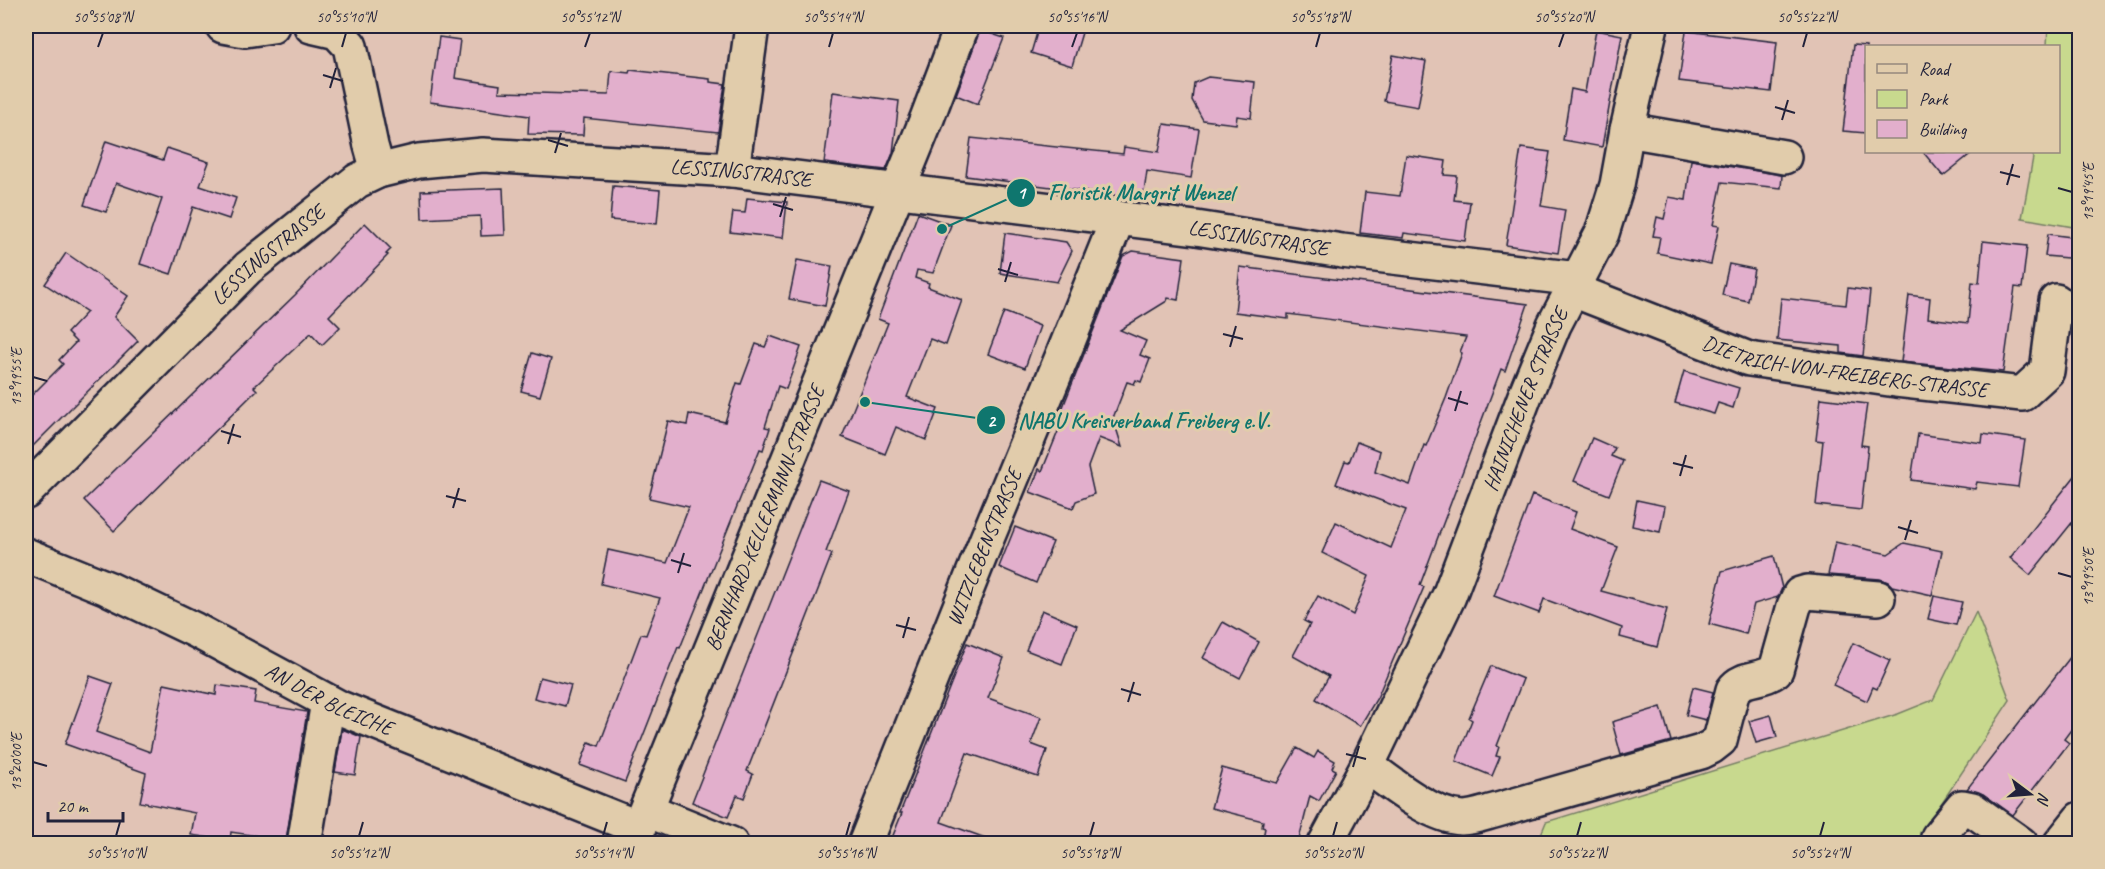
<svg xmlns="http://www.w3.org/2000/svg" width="2105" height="869" font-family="Caveat,sans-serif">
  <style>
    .green { fill: #c8d98e; stroke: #757e64; stroke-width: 1.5 }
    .building { fill: #e2afcc; stroke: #22223b; stroke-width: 1.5 }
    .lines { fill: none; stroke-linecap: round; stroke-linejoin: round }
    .minor-casing { stroke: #22223b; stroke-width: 38 }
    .major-casing { stroke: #22223b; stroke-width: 38 }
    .minor { stroke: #e1ccab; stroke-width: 33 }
    .major { stroke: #e1ccab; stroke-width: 33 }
    .ticks { fill: none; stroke: #22223b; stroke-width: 2 }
    .labels { text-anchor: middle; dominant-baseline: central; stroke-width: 6; stroke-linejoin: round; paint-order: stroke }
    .street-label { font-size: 21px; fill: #22223b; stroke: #e1ccab }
    .leader { fill: none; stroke: #0f766e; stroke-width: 2 }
    .callout-dot { fill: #0f766e; stroke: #e1ccab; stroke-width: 2 }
    .mark-label { font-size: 18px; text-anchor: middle; font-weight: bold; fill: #fff }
    .callout-label { font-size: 22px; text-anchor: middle; font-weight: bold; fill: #0f766e; stroke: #e1ccab; stroke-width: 6; stroke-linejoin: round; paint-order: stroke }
    .neatline { fill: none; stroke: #22223b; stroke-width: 2 }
    .ticks-label { font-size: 15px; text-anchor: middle; fill: #22223b }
  </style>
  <rect width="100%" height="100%" fill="#e1c3b5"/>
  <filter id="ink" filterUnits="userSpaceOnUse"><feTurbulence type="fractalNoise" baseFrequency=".0167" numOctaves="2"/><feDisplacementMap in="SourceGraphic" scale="12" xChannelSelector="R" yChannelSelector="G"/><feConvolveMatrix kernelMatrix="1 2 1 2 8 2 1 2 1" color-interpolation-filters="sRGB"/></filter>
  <g filter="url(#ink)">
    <g class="green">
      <path d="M2048 26H2079V228L2022 218 2034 152H2058V46H2047Z"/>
      <path d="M1976 612 2010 700 1915 843 1537 844 1546 822 1898 714 1933 700Z"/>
    </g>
    <g class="building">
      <path d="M1039 26H1084L1072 66 1031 53Z"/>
      <path d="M980 30 1004 38 978 104 956 95Z"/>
      <path d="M1596 30 1622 35 1602 147 1563 140 1571 89 1585 92Z"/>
      <path d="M1686 31 1777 42 1771 92 1679 81Z"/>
      <path d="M439 37 460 40 455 78 500 85 499 92 609 95 611 71 629 73 630 70 710 79V82L725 84 718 132 584 118 583 135 528 134 529 116 430 102Z"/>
      <path d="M1853 45 1866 46V133L1843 131Z"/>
      <path d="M1393 55 1426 61 1418 107 1384 101Z"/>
      <path d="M1208 77 1255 82 1251 118 1237 116 1236 124 1203 120 1192 100 1194 83Z"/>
      <path d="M833 92 899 101 893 153 886 170 824 163Z"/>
      <path d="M1164 124 1199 129 1191 178 1147 171 1143 199 966 176 971 138 1123 154 1124 147 1159 152Z"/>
      <path d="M106 141 163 160 167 148 209 162 200 186 236 198 229 219 193 207 171 274 140 264 162 199 116 183 106 212 84 205Z"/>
      <path d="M1521 148 1550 152 1541 206 1565 210 1558 253 1506 245Z"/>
      <path d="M1923 152H1973L1943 176Z"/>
      <path d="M1406 155 1446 161 1444 175 1457 176 1454 200 1470 202 1465 241 1404 233 1403 238 1360 233 1365 192 1400 196Z"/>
      <path d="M1691 160 1782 175 1781 188 1722 182 1713 225 1719 226 1711 264 1657 253 1660 237 1653 236 1657 217 1664 219 1669 197 1686 200Z"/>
      <path d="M613 186 660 190 657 224 610 220Z"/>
      <path d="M503 188 505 235 481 236 480 216 422 219 421 191Z"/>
      <path d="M747 198 787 202 783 238 730 232 733 212 745 213Z"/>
      <path d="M918 213 951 225 933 273 917 270 915 278 929 283 928 287 962 300 946 345 930 339 907 397 938 409 926 440 896 427 885 454 842 437 888 323 878 319Z"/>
      <path d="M365 223 391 249 386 254 388 255 329 316 340 327 322 345 311 333 254 387 257 390 114 531 84 500 295 295Z"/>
      <path d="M1005 233 1066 242 1072 251 1057 282 1000 273Z"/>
      <path d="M2048 234 2079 238V259L2045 256Z"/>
      <path d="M1983 241 2027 246 2022 288 2015 287 2003 372 1901 362 1909 295 1930 298 1928 318 1968 323 1972 282 1979 283Z"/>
      <path d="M1133 251 1184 258 1178 300 1168 298 1167 301 1120 330 1146 341 1140 355 1150 359 1141 382 1136 380 1134 384 1127 382 1113 418 1122 447 1099 438 1088 467 1094 494 1076 501 1073 508 1030 492 1039 469 1042 471 1059 429 1055 427 1123 256Z"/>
      <path d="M66 253 128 296 114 317 138 341 26 453V401L63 364 59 360 76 342 67 333 87 312 45 284Z"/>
      <path d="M797 260 832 266 825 306 789 299Z"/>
      <path d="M1729 264 1754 269 1748 301 1722 295Z"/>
      <path d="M1240 267 1528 304 1505 371 1501 369 1420 585 1424 587 1377 698 1360 726 1316 699 1329 676 1293 656 1310 624 1304 621 1318 596 1353 615 1369 576 1322 553 1336 522 1391 548 1406 510 1336 484 1345 461 1349 462 1357 442 1380 451 1375 472 1410 485 1424 445 1426 446 1446 398 1462 353 1460 352 1466 337 1288 314V319L1235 312Z"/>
      <path d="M1848 288 1870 291 1863 356 1841 353V346L1777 340 1781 298 1846 305Z"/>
      <path d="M1004 312 1040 326 1025 368 988 354Z"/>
      <path d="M770 336 801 347 786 389 778 386 765 427 770 428 763 450 760 449 680 648 678 647 625 782 580 765 589 742 599 746 641 634 646 635 660 598 601 584 608 550 667 563 689 507 649 498 668 421 687 425 689 414 725 422 737 383 741 384 756 344 765 347Z"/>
      <path d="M532 353 551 359 540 396 521 391Z"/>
      <path d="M1684 371 1739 388 1733 408 1718 403 1714 414 1675 403Z"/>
      <path d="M1821 398 1867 404 1861 445 1868 446 1861 510 1816 505 1823 441 1816 440Z"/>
      <path d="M1918 434 1982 443 1983 434 2025 440 2018 487 1977 482 1975 489 1911 480Z"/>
      <path d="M1592 438 1615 448 1611 456 1623 461 1609 495 1574 481Z"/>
      <path d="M2079 471V514L2030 575 2010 558Z"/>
      <path d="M819 480 849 491 826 552 832 554 747 771 753 774 744 798 737 795 728 817 692 802Z"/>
      <path d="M1532 495 1576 512 1570 529 1618 547 1601 591 1667 609 1657 647 1620 637 1622 628 1544 599 1539 613 1494 596Z"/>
      <path d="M1637 500 1665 506 1660 532 1632 526Z"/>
      <path d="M1015 527 1053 542 1036 583 999 567Z"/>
      <path d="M1835 542 1888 554 1904 543 1942 551 1932 595 1892 586 1888 582 1880 579 1828 575Z"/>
      <path d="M1774 556 1782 588 1778 597 1754 604 1746 634 1709 624 1722 571Z"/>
      <path d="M1934 596 1962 602 1956 625 1928 619Z"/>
      <path d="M1042 610 1077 625 1062 664 1026 650Z"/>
      <path d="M1223 622 1259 642 1240 678 1203 658Z"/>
      <path d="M967 643 1004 658 988 698 1041 717 1031 744 1047 750 1038 777 967 753 941 822 994 841 993 843H890L902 813H900Z"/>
      <path d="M1853 643 1890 660 1877 689 1873 687 1867 701 1833 685Z"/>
      <path d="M2079 646V719L2064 739 2069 743 2013 815 1983 794 1967 789Z"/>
      <path d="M1491 666 1523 679 1497 746 1499 747 1496 756 1500 757 1492 776 1456 761 1472 720 1469 718Z"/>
      <path d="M90 676 113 684 96 732 150 752 164 684 216 695 217 685 256 691 254 703 307 712 286 840 231 832 230 841 191 835 195 813 140 802 146 773 65 744Z"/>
      <path d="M540 677 571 685 565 706 534 698Z"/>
      <path d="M1693 687 1713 692 1706 720 1686 715Z"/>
      <path d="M1661 707 1671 741 1621 755 1612 722Z"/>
      <path d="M1771 715 1777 737 1756 743 1749 721Z"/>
      <path d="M342 729 361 737 355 775 335 772Z"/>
      <path d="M1297 748 1314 758 1318 751 1335 761 1332 768 1336 770 1319 801 1310 796 1298 843H1262L1265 828 1262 827 1263 821 1211 808 1222 768 1277 783Z"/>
    </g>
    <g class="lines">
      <g class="minor-casing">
        <g id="minor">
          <path d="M223 26 245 30 272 26"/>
          <path d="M311 26 337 32 350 46 371 146 378 171"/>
          <path d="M1627 130 1784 157"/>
          <path d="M732 170 752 26"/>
          <path id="s1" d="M1573 290 1749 359 1896 380 2022 394 2047 371 2056 301"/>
          <path id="s2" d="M26 492 248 268 357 181 378 171 419 161 483 155 732 170 1196 228 1342 251 1578 279"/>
          <path id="s3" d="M26 555 107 588 195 630 340 708 639 828"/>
          <path d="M1367 766C1392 784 1430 816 1462 818 1472 818 1483 814 1494 811L1701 752 1711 747 1720 740 1733 690C1742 676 1764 681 1776 670L1794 606 1800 594 1807 592 1878 598"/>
          <path d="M647 810 731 844"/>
          <path d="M1938 837 1962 807 1972 809 2021 844"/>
          <path d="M304 844 328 702"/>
          <path id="s4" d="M632 844 926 121 962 26"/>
          <path id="s5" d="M865 844 986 541 1062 357 1118 218"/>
          <path d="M2060 844 2080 819"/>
        </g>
      </g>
      <g class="major-casing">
        <g id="major">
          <path id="s6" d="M1325 844 1367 766 1449 596 1526 393 1554 325 1602 233 1617 185 1627 130 1651 26"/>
        </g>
      </g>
      <use href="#minor" class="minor"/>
      <use href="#major" class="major"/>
    </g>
  </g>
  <path class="ticks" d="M98 47 103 33M342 47 346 33M585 47 590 33M829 47 833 33M1072 47 1077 33M1316 47 1320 33M1559 47 1564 33M1803 47 1807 33M323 75 343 81M330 88 336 68M1775 107 1795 113M1782 120 1788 100M548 140 568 146M555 153 561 133M2000 172 2020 177M2007 185 2013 164M2058 188 2072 192M773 204 793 210M780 217 786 197M998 269 1018 275M1005 282 1011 262M1223 334 1243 339M1230 347 1236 326M33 377 47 381M1448 398 1468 404M1455 411 1461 391M221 431 241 437M228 444 234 424M1673 463 1693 468M1680 476 1686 455M446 496 466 501M453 508 459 488M1898 527 1918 533M1905 540 1911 520M671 560 691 566M678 573 684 553M2058 573 2072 577M896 625 916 630M903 638 909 617M1121 689 1141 695M1128 702 1134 682M1346 754 1366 759M33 762 47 766M1353 767 1359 746M116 836 120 822M359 836 363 822M603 836 607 822M846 836 850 822M1090 836 1094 822M1333 836 1337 822M1577 836 1581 822M1820 836 1824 822"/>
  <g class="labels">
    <g class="street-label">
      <text stroke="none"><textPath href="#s2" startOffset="843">LESSINGSTRASSE</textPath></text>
      <text stroke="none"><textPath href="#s2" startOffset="1365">LESSINGSTRASSE</textPath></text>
      <text stroke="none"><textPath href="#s2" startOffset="339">LESSINGSTRASSE</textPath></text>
      <text stroke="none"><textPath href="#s1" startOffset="285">DIETRICH-VON-FREIBERG-STRASSE</textPath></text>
      <text stroke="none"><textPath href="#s6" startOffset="488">HAINICHENER STRASSE</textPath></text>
      <text stroke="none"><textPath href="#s4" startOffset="352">BERNHARD-KELLERMANN-STRASSE</textPath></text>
      <text stroke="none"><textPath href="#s5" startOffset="320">WITZLEBENSTRASSE</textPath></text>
      <text stroke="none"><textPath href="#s3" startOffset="336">AN DER BLEICHE</textPath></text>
    </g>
  </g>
  <path class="leader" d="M942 229L1021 193M865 402L991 420"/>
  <g class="callout-dot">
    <circle cx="942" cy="229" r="6"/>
    <circle cx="865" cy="402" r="6"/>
    <circle cx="1021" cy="193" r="15"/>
    <circle cx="991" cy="420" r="15"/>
  </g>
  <g class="mark-label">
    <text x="1021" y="199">1</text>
    <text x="991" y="427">2</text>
  </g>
  <g class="callout-label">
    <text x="1141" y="200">Floristik Margrit Wenzel</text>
    <text x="1144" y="428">NABU Kreisverband Freiberg e.V.</text>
  </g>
  <rect width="2105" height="869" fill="none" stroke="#e1ccab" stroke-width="66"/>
  <rect x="1865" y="45" width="195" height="108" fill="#e1ccab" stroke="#95887e" stroke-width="1.5"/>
  <rect x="1877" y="64" width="30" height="9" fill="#e1ccab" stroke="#95887e" stroke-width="1.5"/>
  <text x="1919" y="75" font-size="18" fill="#22223b">Road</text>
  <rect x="1877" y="90" width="30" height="18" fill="#c8d98e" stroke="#95887e" stroke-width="1.5"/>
  <text x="1919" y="105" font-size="18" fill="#22223b">Park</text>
  <rect x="1877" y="120" width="30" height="18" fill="#e2afcc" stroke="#95887e" stroke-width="1.5"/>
  <text x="1919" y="135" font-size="18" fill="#22223b">Building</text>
  <g transform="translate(2030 794) rotate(106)" stroke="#e1ccab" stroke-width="4.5" paint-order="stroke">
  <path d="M0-4.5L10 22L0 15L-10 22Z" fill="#22223b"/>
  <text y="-9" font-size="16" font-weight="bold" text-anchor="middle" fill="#22223b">N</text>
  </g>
  <path d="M48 812v9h75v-9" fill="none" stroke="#22223b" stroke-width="3"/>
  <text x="57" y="812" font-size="18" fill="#22223b" stroke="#e1ccab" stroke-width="4.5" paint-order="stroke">20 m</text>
  <rect x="33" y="33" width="2039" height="803" class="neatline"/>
  <g class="ticks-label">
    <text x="103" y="22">50°55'08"N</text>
    <text x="346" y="22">50°55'10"N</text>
    <text x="590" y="22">50°55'12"N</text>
    <text x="833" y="22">50°55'14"N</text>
    <text x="1077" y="22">50°55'16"N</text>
    <text x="1320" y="22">50°55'18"N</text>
    <text x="1564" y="22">50°55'20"N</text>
    <text x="1807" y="22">50°55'22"N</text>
    <text transform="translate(2088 192) rotate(-90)" y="5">13°19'45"E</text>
    <text transform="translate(16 377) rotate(-90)" y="5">13°19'55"E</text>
    <text transform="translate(2088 577) rotate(-90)" y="5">13°19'50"E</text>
    <text transform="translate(16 762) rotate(-90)" y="5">13°20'00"E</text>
    <text x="116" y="858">50°55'10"N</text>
    <text x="359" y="858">50°55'12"N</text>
    <text x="603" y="858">50°55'14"N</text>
    <text x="846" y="858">50°55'16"N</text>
    <text x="1090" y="858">50°55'18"N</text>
    <text x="1333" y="858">50°55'20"N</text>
    <text x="1577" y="858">50°55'22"N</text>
    <text x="1820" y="858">50°55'24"N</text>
  </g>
</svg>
